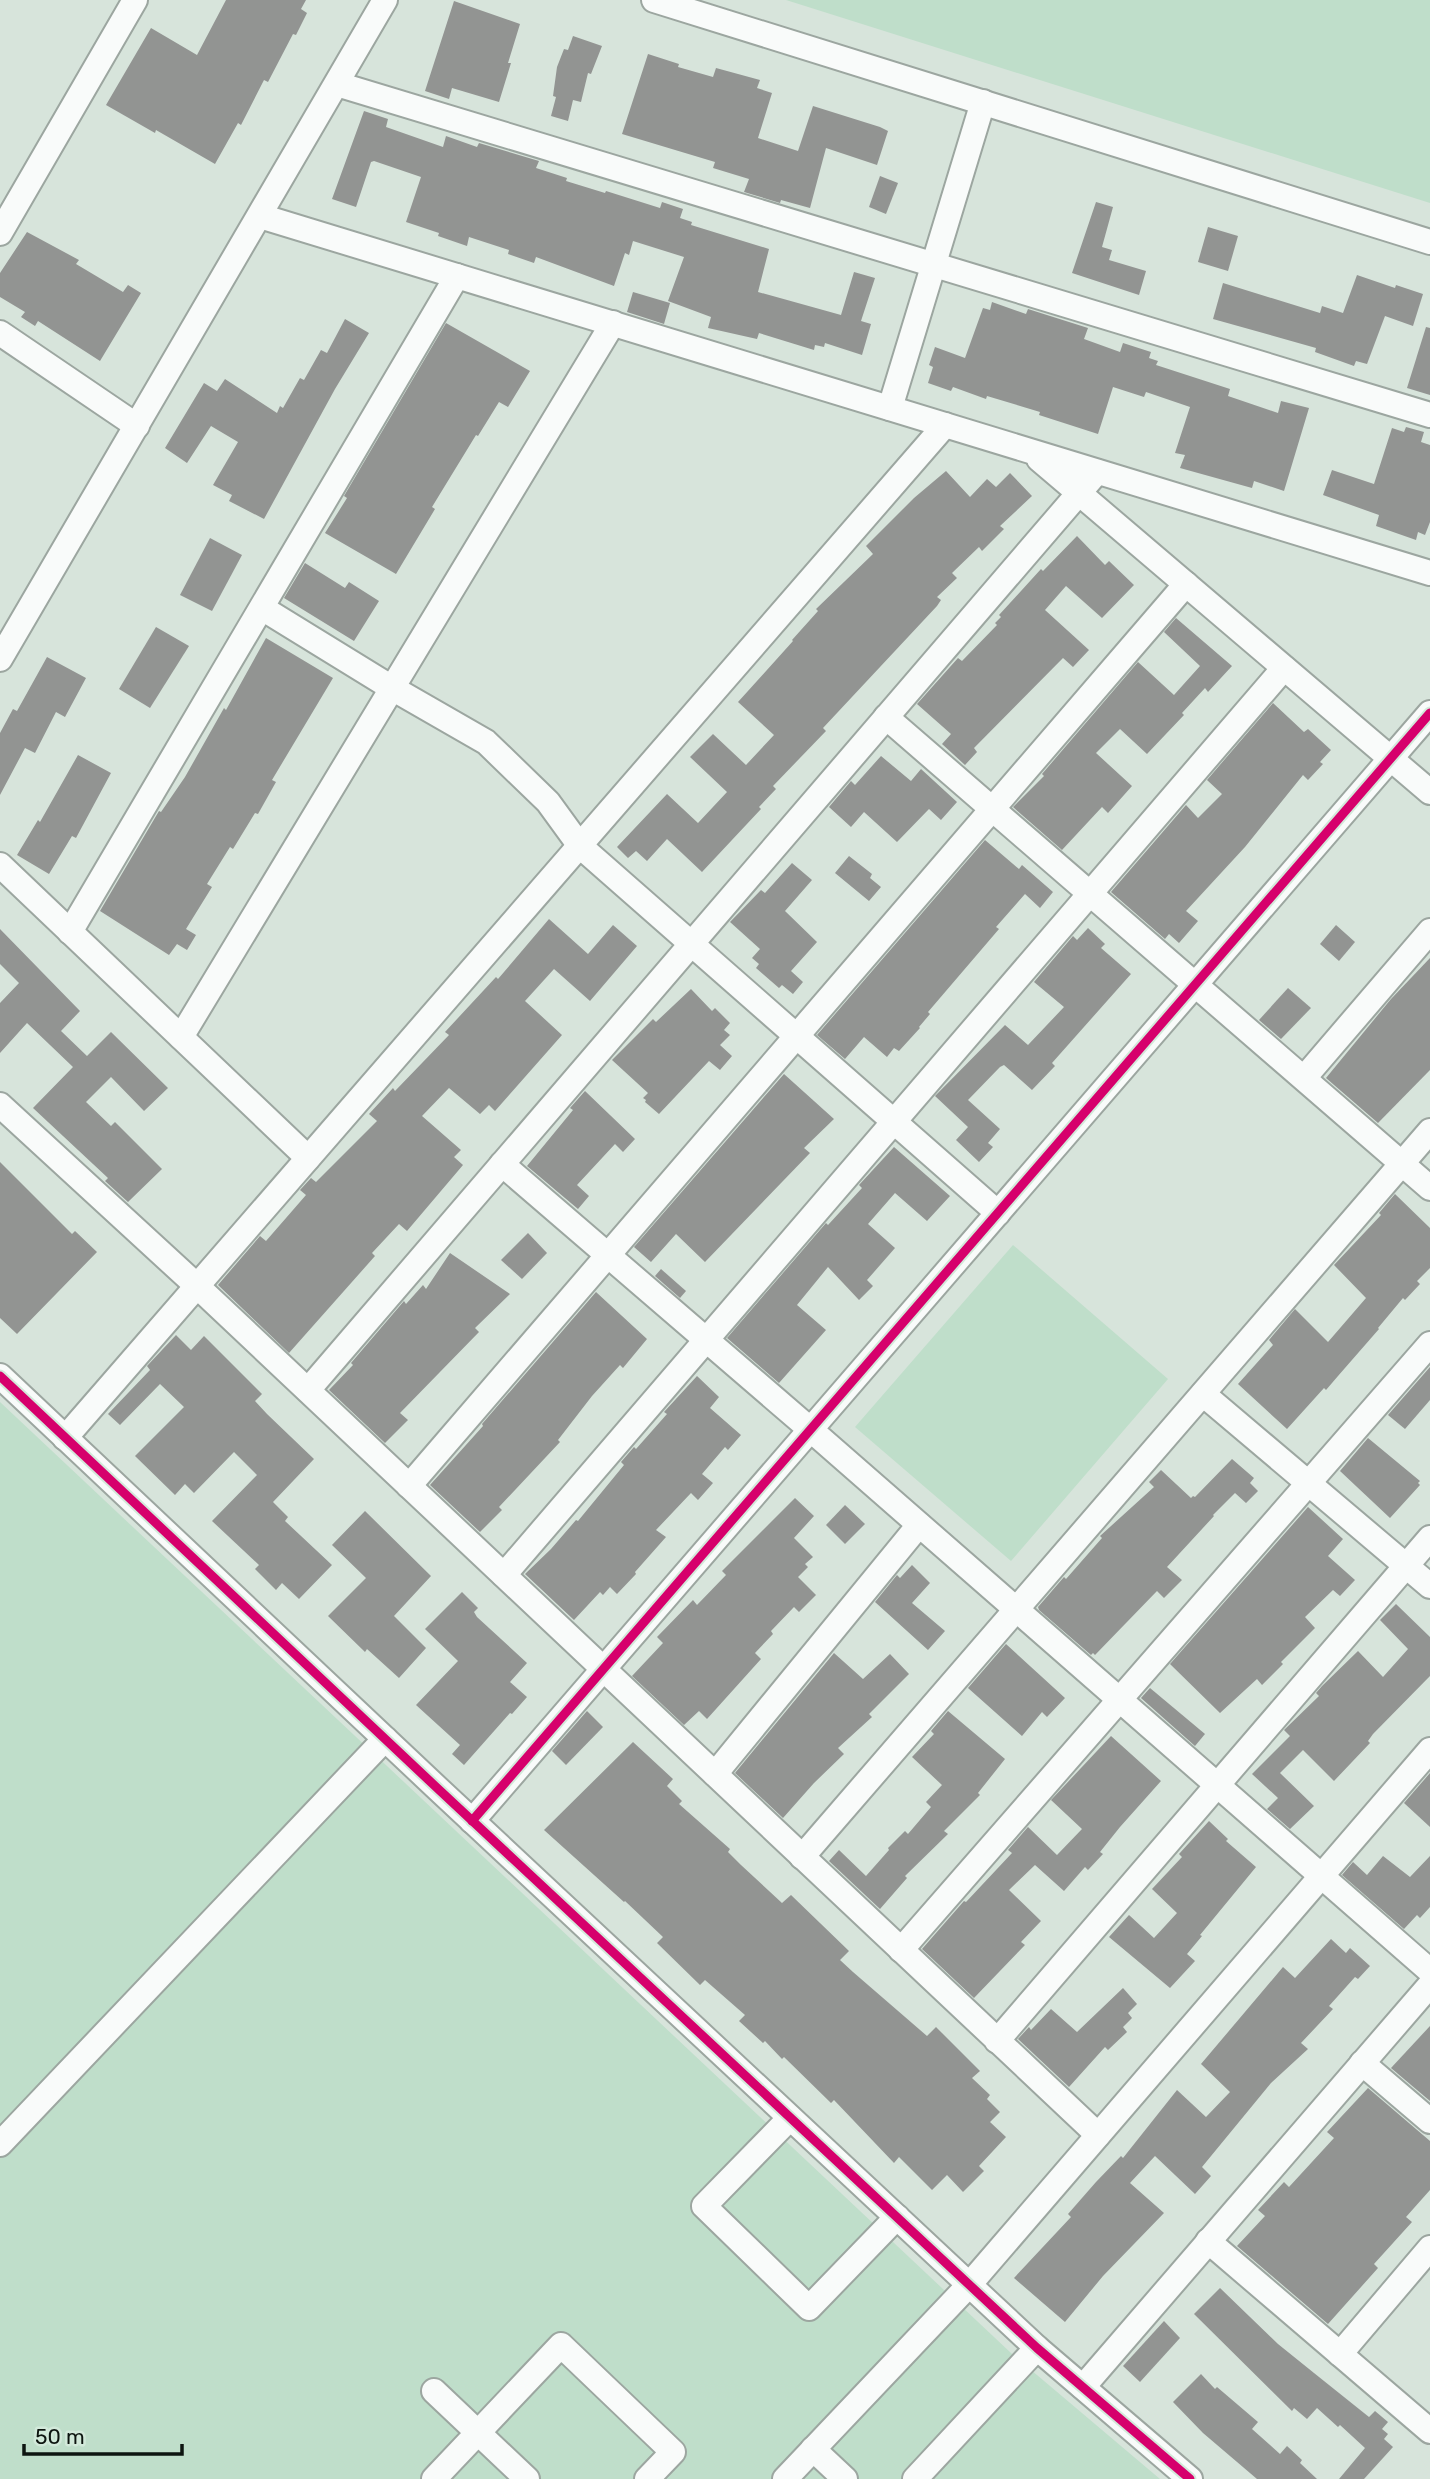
<svg xmlns="http://www.w3.org/2000/svg" width="1430" height="2479" font-family="Rubik,sans-serif">
  <style>
    .green { fill: #bfdeca }
    .building { fill: #929492 }
    .lines { fill: none; stroke-linecap: round; stroke-linejoin: round }
    .minor-casing { stroke: #9ca6a0; stroke-width: 28 }
    .minor { stroke: #f9fbfa; stroke-width: 24 }
    .cycleway-casing { stroke: #d2e9da; stroke-width: 13 }
    .cycleway { stroke: #d6006c; stroke-width: 9 }
  </style>
  <rect width="100%" height="100%" fill="#d7e4db"/>
  <g class="green">
    <path d="M786 0H1430V203Z"/>
    <path d="M1013 1245 1168 1379 1011 1561 855 1427Z"/>
    <path d="M0 1402 1011 2353 1160 2479H0Z"/>
  </g>
  <g class="building">
    <path d="M226 0H306L301 9 307 13 296 35 293 34 268 82 264 80 241 125 238 123 215 164 156 130 155 133 106 105 151 28 197 55Z"/>
    <path d="M454 1 520 24 508 63H511L499 102 452 88 449 99 425 91Z"/>
    <path d="M573 36 602 46 591 74 588 73 581 102 573 100 568 121 551 116 556 97 553 96 557 67 564 49 568 50Z"/>
    <path d="M648 54 679 64 678 67 713 77 716 68 760 80 757 88 772 93 758 138 798 151 813 106 880 127 888 131 877 165 826 148 810 208 781 200 780 203 744 192 749 179 713 168 715 162 622 134Z"/>
    <path d="M364 111 388 119 386 127 443 147 446 136 477 147 479 143 539 161 536 168 567 178 566 181 605 193 606 191 660 208 662 202 683 209 680 218 692 222 691 225 769 249 758 292 841 315 854 272 875 278 861 321 871 324 862 355 825 343 824 347 815 345 814 350 759 333 757 339 708 328 711 317 668 301 684 257 633 241 629 255 625 253 614 286 536 257 534 263 508 254 509 250 469 237 467 246 438 236 439 233 406 222 421 177 374 161 371 162 356 207 332 199Z"/>
    <path d="M880 176 898 183 886 214 869 207Z"/>
    <path d="M1096 202 1113 207 1102 247 1112 250 1109 260 1146 271 1139 295 1072 273Z"/>
    <path d="M1208 227 1238 236 1228 271 1198 262Z"/>
    <path d="M27 232 79 260 76 264 123 292 128 285 141 293 100 361 38 321 35 326 21 317 25 312 0 297V273Z"/>
    <path d="M1357 275 1395 288 1396 285 1423 294 1413 326 1385 316 1367 364 1356 361 1354 366 1315 352 1316 348 1213 319 1223 283 1320 313 1322 306 1343 313Z"/>
    <path d="M633 292 670 303 664 324 627 312Z"/>
    <path d="M992 302 1026 314 1028 309 1088 328 1084 339 1120 352 1123 343 1151 352 1149 358 1158 361 1156 365 1230 389 1228 396 1278 413 1281 401 1309 408 1284 491 1254 481 1252 488 1180 468 1185 455 1175 453 1190 407 1146 392 1144 397 1113 387 1098 434 1039 415 1040 412 987 396 986 399 953 387 951 391 928 383 933 367 929 365 935 347 965 358 983 308 990 310Z"/>
    <path d="M345 319 369 333 335 389 264 519 229 501 232 495 213 485 238 442 211 426 187 463 165 448 204 383 217 391 225 379 277 413 280 406 283 408 300 378 304 380 321 350 327 353Z"/>
    <path d="M446 323 530 371 508 407 499 402 478 436 476 435 432 507 435 509 396 574 325 533 347 498 344 496Z"/>
    <path d="M1426 327 1430 328V395L1407 388Z"/>
    <path d="M1406 427 1424 432 1421 442 1430 445V522L1425 535 1418 532 1416 540 1376 526 1379 515 1323 495 1332 470 1374 484 1392 428 1404 432Z"/>
    <path d="M946 471 970 497 987 479 996 487 1010 473 1032 496 1000 526 1004 529 982 551 979 547 952 573 957 578 937 597 941 600 937 606 823 728 826 731 773 786 776 789 759 807 761 809 702 872 667 839 647 861 636 851 628 858 617 847 667 794 698 823 727 792 690 757 713 734 746 765 774 735 738 702 793 641 792 640 818 611 816 609 873 554 866 546 914 498Z"/>
    <path d="M1077 536 1105 565 1109 561 1134 585 1102 618 1066 586 1045 610 1089 650 1073 667 1063 658 974 748 977 752 965 765 942 744 951 734 917 704 958 658 962 661 997 625 995 623 1001 617 999 615 1041 569 1043 571Z"/>
    <path d="M210 538 242 555 212 611 180 595Z"/>
    <path d="M305 563 345 588 349 582 379 601 354 641 284 598Z"/>
    <path d="M1176 618 1232 666 1208 692 1205 688 1182 713 1184 715 1147 754 1120 729 1096 753 1132 786 1108 813 1102 807 1062 850 1013 807 1044 776 1042 774 1138 662 1174 695 1200 666 1164 632Z"/>
    <path d="M156 627 189 646 150 708 119 689Z"/>
    <path d="M266 638 333 678 272 780 276 782 258 814 255 813 233 849 230 847 207 884 212 887 186 929 196 935 187 950 177 944 169 955 100 911 159 811 161 812 185 777 224 708 226 710Z"/>
    <path d="M47 657 86 678 65 717 56 712 35 753 25 748 0 795V733L13 709 17 711Z"/>
    <path d="M1273 703 1304 732 1308 729 1331 750 1320 762 1323 764 1308 780 1303 775 1245 847 1186 911 1198 921 1179 943 1169 934 1165 939 1111 892 1186 805 1198 818 1222 794 1207 780Z"/>
    <path d="M78 755 111 773 76 838 72 836 49 874 17 855 38 820 40 822Z"/>
    <path d="M881 756 911 781 921 769 957 802 941 820 929 809 897 842 864 812 851 827 829 807 851 781 855 785Z"/>
    <path d="M985 840 1019 869 1022 865 1053 892 1040 908 1025 894 996 927 999 929 928 1012 930 1014 919 1027 920 1028 899 1051 894 1048 887 1057 864 1037 845 1059 817 1035Z"/>
    <path d="M849 856 872 874 870 878 881 887 869 901 835 873Z"/>
    <path d="M792 863 812 880 785 911 817 942 791 971 803 982 793 994 782 985 779 988 756 968 759 964 752 958 760 949 730 922 761 890 765 893Z"/>
    <path d="M549 919 588 954 613 925 637 946 590 1001 554 969 525 1001 562 1035 495 1111 489 1105 480 1114 449 1088 422 1116 461 1150 454 1157 463 1165 407 1231 399 1224 372 1253 375 1256 289 1353 218 1285 260 1236 266 1241 306 1195 300 1190 311 1178 316 1182 377 1121 369 1114 393 1088 395 1091 449 1035 445 1032 496 977 498 979Z"/>
    <path d="M1336 925 1355 942 1339 961 1320 944Z"/>
    <path d="M1088 928 1105 944 1101 948 1131 974 1052 1063 1055 1066 1032 1090 1004 1065 1000 1067 968 1100 1000 1129 988 1143 993 1147 979 1162 956 1140 968 1127 935 1096 1005 1025 1028 1045 1064 1007 1034 982 1073 936 1077 940Z"/>
    <path d="M0 929 80 1011 61 1031 87 1056 111 1032 168 1088 144 1111 111 1077 86 1102 111 1126 115 1122 162 1169 128 1202 105 1181 108 1178 33 1108 73 1067 27 1023 0 1053V1003L19 983 0 964Z"/>
    <path d="M1430 958V1070L1378 1123 1326 1078 1391 999Z"/>
    <path d="M1288 988 1311 1008 1281 1039 1259 1020Z"/>
    <path d="M691 989 712 1011 715 1008 730 1023 724 1030 730 1035 720 1045 732 1056 720 1070 709 1061 659 1114 645 1102 646 1100 643 1098 648 1093 612 1060 653 1019 656 1022Z"/>
    <path d="M784 1074 834 1119 804 1148 810 1153 705 1262 676 1234 651 1262 634 1247Z"/>
    <path d="M585 1091 635 1139 623 1152 615 1144 577 1185 589 1196 578 1209 527 1166 573 1110 570 1108Z"/>
    <path d="M894 1147 950 1196 927 1221 895 1193 868 1224 895 1248 867 1280 873 1286 859 1300 828 1267 797 1305 826 1330 779 1383 727 1338 826 1223 828 1225 862 1188 859 1185Z"/>
    <path d="M0 1162 72 1234 75 1231 97 1252 17 1334 0 1318Z"/>
    <path d="M1395 1194 1430 1228V1268L1417 1281 1420 1284 1405 1300 1403 1298 1378 1328 1379 1329 1338 1376 1326 1390 1324 1388 1287 1429 1238 1384 1273 1345 1269 1340 1295 1309 1328 1342 1366 1298 1334 1265 1381 1215 1379 1213Z"/>
    <path d="M528 1233 547 1253 522 1279 501 1260Z"/>
    <path d="M450 1253 510 1294 475 1328 479 1332 400 1413 408 1420 385 1443 329 1390 353 1365 351 1363 404 1301 406 1304 423 1285 426 1289Z"/>
    <path d="M661 1269 686 1291 680 1298 655 1276Z"/>
    <path d="M596 1292 647 1339 623 1368 620 1365 592 1396 558 1440 560 1442 499 1507 502 1510 480 1532 430 1485 483 1426 482 1424Z"/>
    <path d="M176 1335 191 1350 204 1336 262 1394 255 1401 267 1414 314 1459 273 1502 288 1517 285 1521 332 1565 299 1599 282 1583 276 1590 255 1569 259 1565 212 1521 257 1475 234 1452 194 1493 185 1484 175 1495 135 1456 184 1407 160 1384 120 1425 108 1414 150 1370 147 1366Z"/>
    <path d="M1430 1367V1400L1405 1429 1388 1415Z"/>
    <path d="M697 1376 719 1397 710 1408 741 1435 728 1450 725 1447 702 1474 713 1483 698 1500 691 1493 656 1530 666 1537 635 1572 636 1574 617 1594 610 1587 603 1595 600 1592 574 1620 525 1574 551 1549 576 1520 578 1521 624 1465 621 1462 634 1447 636 1449 667 1414 664 1412Z"/>
    <path d="M1368 1438 1420 1481 1418 1483 1420 1485 1390 1518 1340 1471Z"/>
    <path d="M1232 1459 1254 1478 1250 1483 1258 1491 1246 1503 1235 1493 1213 1515 1214 1516 1167 1567 1182 1580 1164 1598 1157 1591 1095 1655 1093 1653 1091 1655 1039 1610 1038 1607 1064 1577 1066 1579 1102 1538 1100 1536 1154 1487 1149 1482 1161 1470 1191 1498 1193 1496 1195 1497Z"/>
    <path d="M795 1498 814 1516 794 1538 813 1557 805 1564 808 1567 798 1577 816 1595 799 1612 794 1607 771 1631 773 1634 755 1653 761 1659 707 1719 699 1711 684 1725 632 1676 663 1643 657 1637 693 1600 697 1605 726 1575 722 1571Z"/>
    <path d="M845 1505 865 1524 845 1544 826 1525Z"/>
    <path d="M1308 1507 1343 1539 1328 1556 1355 1580 1340 1596 1333 1590 1305 1617 1315 1628 1281 1662 1283 1664 1262 1685 1257 1679 1220 1713 1170 1664Z"/>
    <path d="M365 1511 431 1576 394 1616 426 1648 399 1678 367 1649 365 1652 328 1616 366 1578 332 1545Z"/>
    <path d="M912 1565 930 1583 912 1603 945 1631 928 1650 875 1602 897 1575 900 1578Z"/>
    <path d="M462 1592 478 1608 474 1612 477 1617 527 1663 510 1682 527 1697 512 1714 510 1713 464 1765 452 1754 460 1745 416 1705 458 1661 425 1629Z"/>
    <path d="M1396 1604 1430 1637V1676L1373 1734 1368 1741 1370 1743 1334 1781 1303 1750 1280 1773 1314 1806 1290 1829 1267 1809 1278 1798 1252 1774 1290 1736 1284 1730 1319 1696 1316 1693 1322 1686 1358 1651 1383 1677 1408 1649 1380 1620Z"/>
    <path d="M1006 1644 1065 1698 1047 1717 1042 1712 1022 1736 968 1688Z"/>
    <path d="M834 1653 863 1679 890 1654 909 1674 869 1714 872 1717 838 1748 844 1754 814 1783 783 1818 735 1773Z"/>
    <path d="M1150 1688 1205 1734 1195 1746 1141 1698Z"/>
    <path d="M587 1711 603 1727 566 1765 552 1751Z"/>
    <path d="M948 1711 1005 1759 978 1793 980 1795 944 1831 948 1834 905 1876 907 1878 880 1909 829 1861 839 1850 866 1876 889 1850 888 1848 905 1831 908 1834 931 1807 926 1802 942 1785 912 1757 934 1734 931 1731Z"/>
    <path d="M1111 1736 1161 1781 1120 1827 1100 1852 1103 1854 1088 1870 1085 1867 1064 1891 1035 1865 1009 1890 1041 1921 1021 1942 1025 1945 974 1998 922 1949 964 1901 966 1902 1012 1853 1008 1850 1028 1827 1057 1855 1082 1829 1051 1800Z"/>
    <path d="M633 1742 673 1779 667 1786 682 1801 679 1804 730 1849 728 1852 741 1865 782 1903 791 1895 849 1951 840 1960 853 1972 927 2036 936 2027 980 2071 972 2078 990 2095 987 2099 1000 2112 990 2122 1006 2137 979 2166 984 2171 963 2192 947 2175 932 2190 899 2157 894 2163 834 2100 831 2103 784 2057 782 2059 765 2041 763 2043 739 2021 745 2015 705 1980 700 1985 657 1943 663 1937 625 1901 624 1902 544 1830Z"/>
    <path d="M1430 1773V1827L1404 1803Z"/>
    <path d="M1209 1821 1228 1839 1226 1841 1256 1867 1200 1935 1202 1936 1187 1954 1195 1961 1170 1988 1109 1937 1129 1915 1154 1938 1177 1913 1152 1889 1182 1857 1179 1854Z"/>
    <path d="M1383 1856 1410 1877 1430 1856V1907L1420 1918 1417 1915 1404 1929 1342 1875 1353 1862 1367 1875Z"/>
    <path d="M1331 1939 1346 1953 1350 1948 1370 1966 1358 1979 1355 1977 1329 2006 1333 2009 1301 2043 1308 2049 1271 2083 1202 2167 1211 2176 1195 2194 1155 2156 1130 2183 1164 2213 1103 2276 1065 2322 1014 2278 1071 2217 1068 2214 1096 2182 1121 2156 1123 2158 1177 2090 1206 2117 1230 2092 1201 2064 1283 1967 1295 1978Z"/>
    <path d="M1123 1988 1137 2004 1128 2013 1132 2018 1123 2027 1127 2032 1108 2050 1105 2047 1069 2087 1018 2039 1029 2027 1031 2030 1051 2009 1077 2032Z"/>
    <path d="M1430 2026V2101L1391 2068Z"/>
    <path d="M1368 2088 1430 2141V2190L1406 2217 1412 2222 1374 2264 1378 2268 1328 2324 1237 2246 1265 2216 1258 2210 1284 2182 1289 2187 1334 2138 1327 2132Z"/>
    <path d="M1220 2288 1278 2344 1314 2373 1369 2417 1375 2411 1388 2422 1382 2429 1388 2434 1384 2439 1393 2447 1364 2479H1339L1365 2448 1340 2425 1338 2427 1317 2408 1307 2419 1294 2408 1292 2411 1194 2314Z"/>
    <path d="M1164 2321 1180 2338 1140 2382 1123 2366Z"/>
    <path d="M1201 2374 1215 2389 1217 2387 1258 2422 1252 2429 1280 2454 1287 2446 1302 2460 1300 2463 1317 2479H1257L1203 2433 1173 2402Z"/>
  </g>
  <g class="lines">
    <g class="minor-casing">
      <g id="minor">
        <path d="M654 0 1430 242"/>
        <path d="M337 84 1430 415"/>
        <path d="M260 216 1430 573"/>
        <path d="M0 233 135 0"/>
        <path d="M0 333 137 426"/>
        <path d="M890 408 983 102"/>
        <path d="M1039 459 1430 792"/>
        <path d="M262 608 392 688 486 742 548 802 580 846 998 1213"/>
        <path d="M0 659 385 0"/>
        <path d="M886 717 1430 1188"/>
        <path d="M0 865 308 1158"/>
        <path d="M70 932 457 276"/>
        <path d="M181 1037 613 323"/>
        <path d="M1304 1078 1430 931"/>
        <path d="M0 1105 197 1286 1098 2135"/>
        <path d="M502 1164 811 1430 1430 1971"/>
        <path d="M0 1376 435 1786 1037 2348 1190 2479"/>
        <path d="M308 1390 1097 472"/>
        <path d="M1203 1394 1430 1586"/>
        <path d="M65 1438 945 425"/>
        <path d="M409 1486 1186 584"/>
        <path d="M504 1575 1284 668"/>
        <path d="M715 1774 919 1525"/>
        <path d="M472 1821 1430 713"/>
        <path d="M802 1857 1430 1131"/>
        <path d="M901 1950 1430 1344"/>
        <path d="M997 2041 1430 1538"/>
        <path d="M1362 2063 1430 2121"/>
        <path d="M790 2118 704 2206 809 2308 897 2217"/>
        <path d="M0 2144 385 1739"/>
        <path d="M1208 2241 1430 2431"/>
        <path d="M1340 2354 1430 2248"/>
        <path d="M1083 2387 1430 1985"/>
        <path d="M434 2391 527 2479"/>
        <path d="M813 2449 845 2479"/>
        <path d="M434 2479 561 2345 673 2452 647 2479"/>
        <path d="M785 2479 969 2285 1430 1750"/>
        <path d="M915 2479 1037 2348"/>
      </g>
    </g>
    <use href="#minor" class="minor"/>
    <g class="cycleway-casing">
      <g id="cycleway">
        <path d="M0 1376 435 1786 1037 2348 1190 2479"/>
        <path d="M472 1821 1430 713"/>
      </g>
    </g>
    <use href="#cycleway" class="cycleway"/>
  </g>
  <path d="M24 2444v10h158v-10" fill="none" stroke="#0d1510" stroke-width="3.5"/>
  <text x="35" y="2444" font-size="21" fill="#0d1510" stroke="#d2e9da" stroke-width="5" paint-order="stroke">50 m</text>
</svg>
